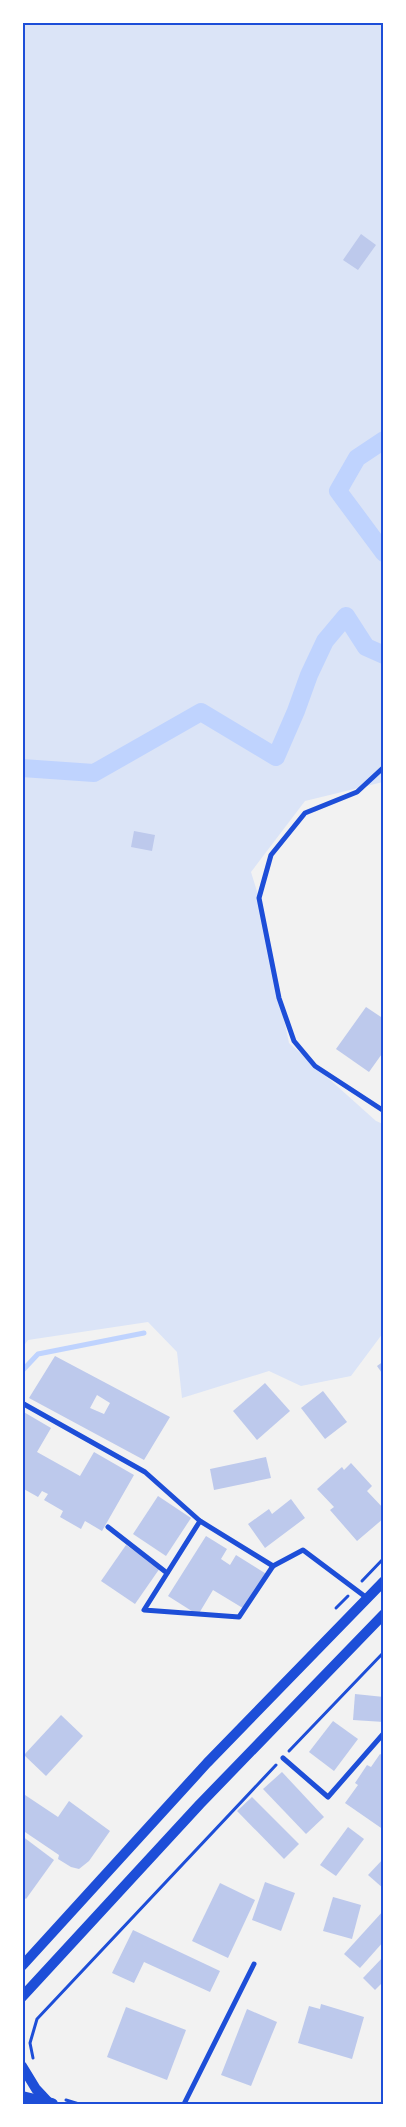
<svg xmlns="http://www.w3.org/2000/svg" width="406" height="2127" font-family="'Space Grotesk',sans-serif">
  <style>
    .green { fill: #dbe4f7 }
    .lines { fill: none; stroke-linecap: round; stroke-linejoin: round }
    .stream { stroke: #bfd3fe; stroke-width: 5 }
    .canal { stroke: #bfd3fe; stroke-width: 18 }
    .building { fill: #bdc9ec; fill-rule: evenodd }
    .path { stroke: #1d4ed8; stroke-width: 3 }
    .minor { stroke: #1d4ed8; stroke-width: 5 }
    .secondary { stroke: #1d4ed8; stroke-width: 10 }
    .primary { stroke: #1d4ed8; stroke-width: 12 }
    .neatline { fill: none; stroke: #1d4ed8; stroke-width: 2 }
  </style>
  <rect width="100%" height="100%" fill="#f2f2f2"/>
  <path class="green" d="M23 23H383V782L305 801 251 872 259 898 289 1043 376 1121 383 1124V1333L351 1376 301 1386 269 1371 182 1398 177 1352 148 1322 28 1340 23 1347Z"/>
  <g class="lines">
    <path class="stream" d="M22 1371 38 1354 144 1333"/>
    <g class="canal">
      <path d="M384 440 357 458 338 491 384 553"/>
      <path d="M22 768 94 773 201 712 276 757 296 711 309 675 325 641 346 616 366 647 384 655"/>
    </g>
  </g>
  <g class="building">
    <path d="M361 234 376 245 358 270 343 260Z"/>
    <path d="M134 831 155 835 152 851 131 847Z"/>
    <path d="M366 1007 384 1019V1051L369 1072 336 1049Z"/>
    <path d="M55 1356 170 1417 144 1460 29 1398ZM97 1395 110 1403 104 1414 90 1408Z"/>
    <path d="M384 1361V1376L377 1366Z"/>
    <path d="M265 1383 290 1411 257 1440 233 1411Z"/>
    <path d="M323 1391 347 1422 325 1439 301 1408Z"/>
    <path d="M22 1411 51 1428 37 1452 80 1476 94 1452 134 1475 102 1531 85 1521 81 1529 60 1517 63 1511 44 1500 48 1494 42 1491 38 1497 22 1488Z"/>
    <path d="M266 1457 271 1478 214 1490 210 1469Z"/>
    <path d="M351 1463 372 1486 367 1491 384 1509V1518L357 1541 330 1510 334 1507 317 1489 342 1467 344 1470Z"/>
    <path d="M158 1496 191 1518 166 1556 133 1534Z"/>
    <path d="M291 1499 305 1518 265 1548 248 1524 269 1509 272 1514Z"/>
    <path d="M206 1536 227 1549 221 1559 230 1565 236 1555 268 1575 246 1610 213 1590 198 1615 168 1596Z"/>
    <path d="M126 1545 160 1568 135 1604 101 1581Z"/>
    <path d="M355 1694 384 1697V1722L353 1720Z"/>
    <path d="M61 1715 83 1736 46 1776 24 1755Z"/>
    <path d="M333 1721 358 1739 334 1771 309 1752Z"/>
    <path d="M380 1754 384 1756V1830L345 1803 358 1785 355 1783 367 1765 371 1767Z"/>
    <path d="M282 1772 324 1817 306 1834 263 1789Z"/>
    <path d="M22 1793 58 1817 69 1801 110 1831 89 1861 79 1869 71 1867 58 1859 59 1855 22 1830Z"/>
    <path d="M252 1797 299 1844 284 1859 237 1811Z"/>
    <path d="M348 1827 364 1839 336 1876 320 1865Z"/>
    <path d="M22 1836 54 1860 26 1899 22 1896Z"/>
    <path d="M384 1858V1889L368 1875Z"/>
    <path d="M265 1882 295 1893 281 1931 252 1920Z"/>
    <path d="M220 1883 255 1900 228 1958 192 1941Z"/>
    <path d="M333 1897 361 1905 352 1939 323 1931Z"/>
    <path d="M384 1910V1941L360 1968 344 1954Z"/>
    <path d="M133 1930 220 1971 210 1992 144 1962 134 1983 112 1973Z"/>
    <path d="M384 1956V1981L375 1990 363 1978Z"/>
    <path d="M321 2004 364 2017 352 2059 298 2043 309 2006 320 2009Z"/>
    <path d="M126 2007 186 2030 167 2080 107 2057Z"/>
    <path d="M247 2009 277 2022 251 2086 221 2075Z"/>
  </g>
  <g class="lines">
    <g class="path">
      <path d="M362 1581 384 1558"/>
      <path d="M336 1608 348 1596"/>
      <path d="M289 1751 384 1652"/>
      <path d="M33 2058 30 2043 37 2019 276 1765"/>
      <path d="M66 2100 79 2104"/>
    </g>
    <g class="minor">
      <path d="M384 767 357 792 305 813 271 855 259 898 279 998 294 1041 315 1066 384 1111"/>
      <path d="M22 1403 145 1472 200 1521 273 1566 303 1550 367 1598"/>
      <path d="M200 1521 144 1610 239 1617 273 1566"/>
      <path d="M108 1527 167 1573"/>
      <path d="M283 1758 328 1797 384 1733"/>
      <path d="M184 2104 254 1964"/>
    </g>
    <g class="secondary">
      <path d="M22 1966 207 1763 384 1581"/>
      <path d="M22 1997 200 1804 384 1614"/>
      <path d="M22 2066 36 2089 50 2104"/>
    </g>
    <path class="primary" d="M22 2097 52 2104"/>
  </g>
  <rect width="406" height="2127" fill="none" stroke="#ffffff" stroke-width="48"/>
  <rect x="24" y="24" width="358" height="2079" class="neatline"/>
</svg>
